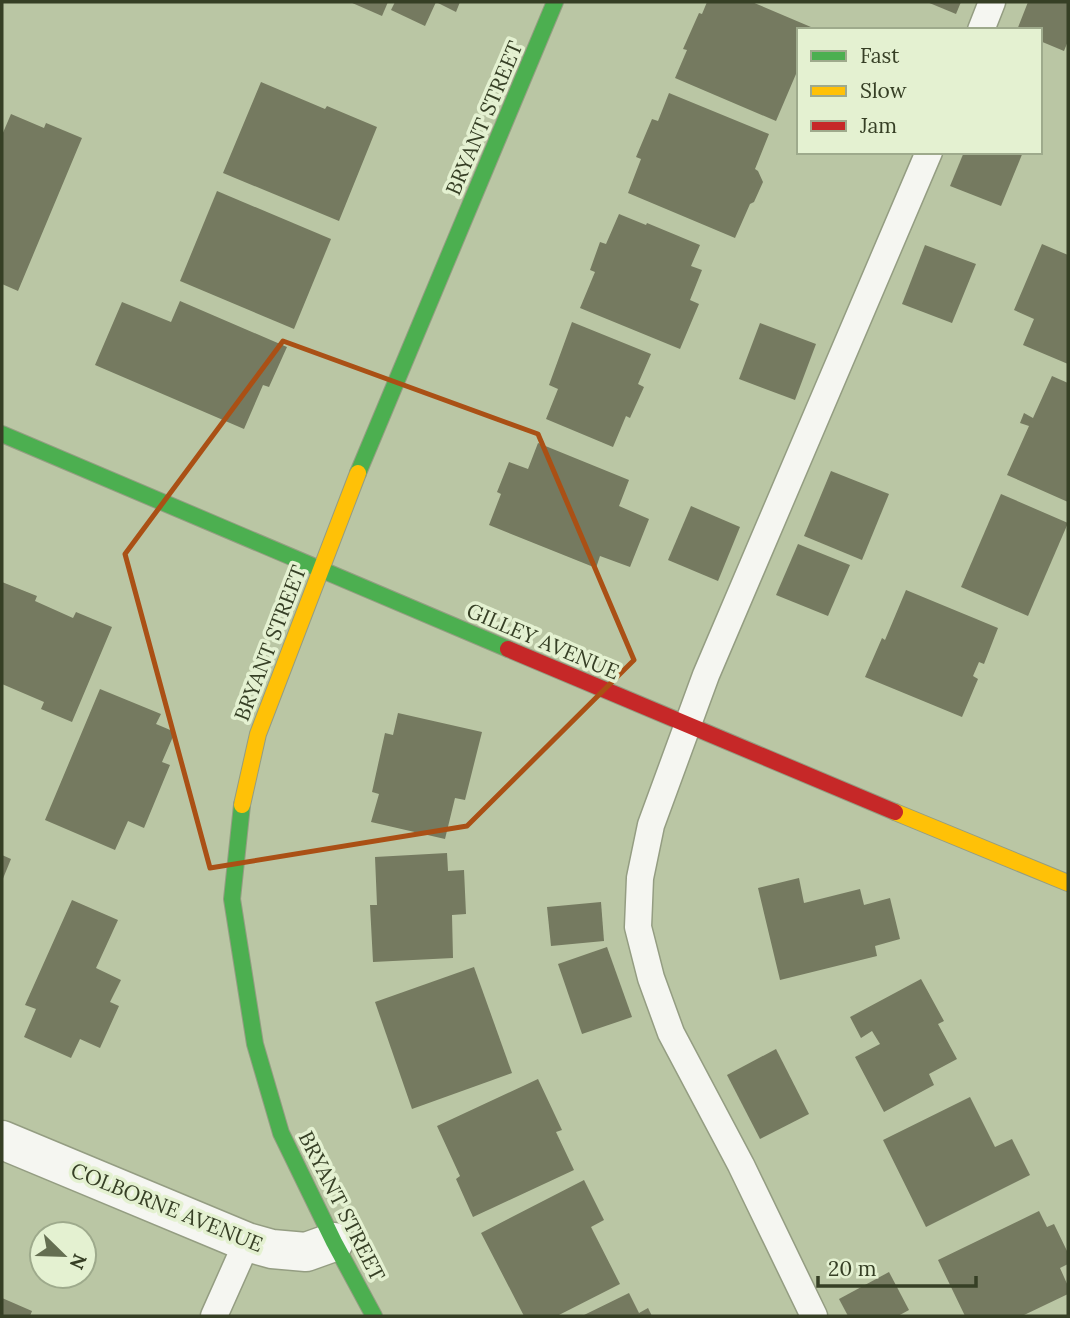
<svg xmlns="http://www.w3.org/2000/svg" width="1070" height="1318" font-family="Lora,serif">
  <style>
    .building { fill: #757a60 }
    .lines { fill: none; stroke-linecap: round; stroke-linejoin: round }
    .lane-casing { stroke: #949d82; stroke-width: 29 }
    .street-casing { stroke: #949d82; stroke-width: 41 }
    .fast-casing { stroke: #949d82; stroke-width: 18 }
    .slow-casing { stroke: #949d82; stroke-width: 18 }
    .jam-casing { stroke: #949d82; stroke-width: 18 }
    .lane { stroke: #f5f6f1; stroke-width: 26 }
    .street { stroke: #f5f6f1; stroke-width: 38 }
    .fast { stroke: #4caf50; stroke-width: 16 }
    .slow { stroke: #ffc107; stroke-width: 16 }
    .jam { stroke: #c62828; stroke-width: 16 }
    .marked { fill: none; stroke: #aa5015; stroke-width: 5; stroke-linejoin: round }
    .labels { text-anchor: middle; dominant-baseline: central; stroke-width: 7; stroke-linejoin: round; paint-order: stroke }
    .street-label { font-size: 21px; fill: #363f25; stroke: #e4f1d1 }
  </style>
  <rect width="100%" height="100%" fill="#bac6a4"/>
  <g class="building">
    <path d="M350 2H388L382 16Z"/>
    <path d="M395 2H460L456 12 436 2 425 26 391 10Z"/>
    <path d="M707 2H752L818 30H799V67L776 121 675 78 687 50 683 49 699 13 702 14Z"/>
    <path d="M927 2H961L956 14Z"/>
    <path d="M1028 2H1068V41L1064 51 1040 41V30H1017Z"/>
    <path d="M261 82 325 109 327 106 377 127 339 221 223 173Z"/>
    <path d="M669 93 769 134 755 169 758 171 763 182 754 202 750 204 735 238 628 193 641 159 636 157 652 119 658 121Z"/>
    <path d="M11 114 44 128 46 123 82 138 18 291 2 284V135Z"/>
    <path d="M964 152H1023L1001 206 950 186Z"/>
    <path d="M217 191 331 239 294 329 180 281Z"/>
    <path d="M619 214 646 225 647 223 700 245 691 266 702 270 690 300 699 304 680 349 580 308 595 272 590 270 600 242 606 244Z"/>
    <path d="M1042 244 1068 255V364L1023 345 1034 319 1014 310Z"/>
    <path d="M925 245 976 264 952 323 902 304Z"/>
    <path d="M180 301 287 347 269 387 263 385 244 429 95 365 122 302 171 322Z"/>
    <path d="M572 322 651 354 638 384 644 387 630 418 626 416 613 447 546 419 558 389 549 385Z"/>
    <path d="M760 323 816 344 795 400 739 379Z"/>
    <path d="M1052 376 1068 383V502L1007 475 1029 426 1020 423 1024 413 1033 418Z"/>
    <path d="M538 443 629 480 619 506 649 519 630 567 600 556 596 568 489 525 501 494 497 492 509 462 528 469Z"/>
    <path d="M831 471 889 494 862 560 804 536Z"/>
    <path d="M1001 494 1068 523 1028 616 961 587Z"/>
    <path d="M691 506 740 527 718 581 668 560Z"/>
    <path d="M798 544 850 565 828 616 776 595Z"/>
    <path d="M2 582 37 596 35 601 73 618 76 612 112 627 72 722 41 709 44 702 2 684Z"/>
    <path d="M906 590 998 628 984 664 979 662 973 676 978 679 962 717 865 677 882 638 885 640Z"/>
    <path d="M100 689 161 714 156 724 175 732 162 762 170 765 144 828 128 821 115 850 45 820Z"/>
    <path d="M398 713 482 732 465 800 455 798 445 839 371 822 379 794 372 792 385 733 393 735Z"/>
    <path d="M447 853 448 871 464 870 466 914 452 915 453 958 373 962 370 905H377L375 857Z"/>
    <path d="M2 855 11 859 2 881Z"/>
    <path d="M799 878 804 903 860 889 864 905 890 898 900 939 875 946 877 956 780 980 758 888Z"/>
    <path d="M72 900 118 920 96 968 121 980 110 1002 119 1006 100 1048 80 1039 71 1058 24 1037 36 1009 25 1005Z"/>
    <path d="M601 902 604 941 551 946 547 907Z"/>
    <path d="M607 947 632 1017 582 1034 558 964Z"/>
    <path d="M474 967 512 1073 412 1109 375 1002Z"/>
    <path d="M921 979 944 1021 938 1024 957 1059 929 1074 934 1085 884 1112 855 1057 880 1044 872 1031 861 1038 850 1017Z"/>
    <path d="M776 1049 809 1114 760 1139 727 1075Z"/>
    <path d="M538 1079 562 1130 556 1132 574 1170 473 1217 456 1179 460 1176 437 1126Z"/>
    <path d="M970 1097 995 1147 1012 1139 1030 1175 926 1227 883 1140Z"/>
    <path d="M584 1180 604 1220 591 1227 620 1284 557 1316H524L481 1233Z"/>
    <path d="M1039 1211 1047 1227 1054 1224 1068 1253V1264L1060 1268 1068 1286V1294L1022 1316H965L938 1260Z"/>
    <path d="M889 1272 909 1310 898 1316H848L839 1299Z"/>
    <path d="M629 1293 639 1313 648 1308 652 1316H582Z"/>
    <path d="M2 1298 32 1311 30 1316H2Z"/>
  </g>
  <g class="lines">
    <g class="lane-casing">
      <g id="lane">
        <path d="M981 30 992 2"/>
        <path d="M214 1316 247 1242"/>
        <path d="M814 1316 741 1165 671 1033 651 978 638 927 640 878 651 825 706 675 929 152"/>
      </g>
    </g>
    <g class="street-casing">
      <path id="street" d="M2 1140 247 1242 272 1249 306 1252 334 1242"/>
    </g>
    <g class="fast-casing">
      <g id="fast">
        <path d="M2 434 508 649"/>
        <path d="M358 473 555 2"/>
        <path d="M242 805 232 899 255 1044 281 1133 334 1242 374 1316"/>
      </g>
    </g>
    <g class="slow-casing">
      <g id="slow">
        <path d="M242 805 258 734 358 473"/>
        <path d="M895 812 1068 883"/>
      </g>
    </g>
    <g class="jam-casing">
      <path id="jam" d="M508 649 895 812"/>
    </g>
    <use href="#lane" class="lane"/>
    <use href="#street" class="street"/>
    <use href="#fast" class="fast"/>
    <use href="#slow" class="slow"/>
    <use href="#jam" class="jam"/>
  </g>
  <path class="marked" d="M283 341 538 434 634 660 467 826 210 868 125 554Z"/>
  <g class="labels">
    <g class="street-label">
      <text transform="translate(484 118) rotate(-67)">BRYANT STREET</text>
      <text transform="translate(543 641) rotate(23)">GILLEY AVENUE</text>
      <text transform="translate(270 643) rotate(-69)">BRYANT STREET</text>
      <text transform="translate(342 1206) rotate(63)">BRYANT STREET</text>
      <text transform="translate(167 1207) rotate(22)">COLBORNE AVENUE</text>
    </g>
  </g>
  <rect width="1070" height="1318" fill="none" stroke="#363f25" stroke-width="7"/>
  <rect x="797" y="28" width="245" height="126" fill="#e4f1d1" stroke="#9eaa8c" stroke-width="2"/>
  <rect x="811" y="51" width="35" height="10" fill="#4caf50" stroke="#9eaa8c" stroke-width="2"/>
  <text x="860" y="63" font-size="21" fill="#363f25">Fast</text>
  <rect x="811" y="86" width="35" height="10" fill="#ffc107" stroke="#9eaa8c" stroke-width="2"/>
  <text x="860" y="98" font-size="21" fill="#363f25">Slow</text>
  <rect x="811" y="121" width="35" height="10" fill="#c62828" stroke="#9eaa8c" stroke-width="2"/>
  <text x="860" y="133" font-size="21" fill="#363f25">Jam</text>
  <g transform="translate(63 1255) rotate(113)"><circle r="33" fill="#e4f1d1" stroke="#9eaa8c" stroke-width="2"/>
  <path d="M0-5L12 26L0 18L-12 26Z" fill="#646e51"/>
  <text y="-10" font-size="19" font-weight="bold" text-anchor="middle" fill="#363f25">N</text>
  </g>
  <path d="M818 1276v10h158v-10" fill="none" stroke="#363f25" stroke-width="3.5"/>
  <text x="828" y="1276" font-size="21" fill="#363f25" stroke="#e4f1d1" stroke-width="5" paint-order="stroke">20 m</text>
</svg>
